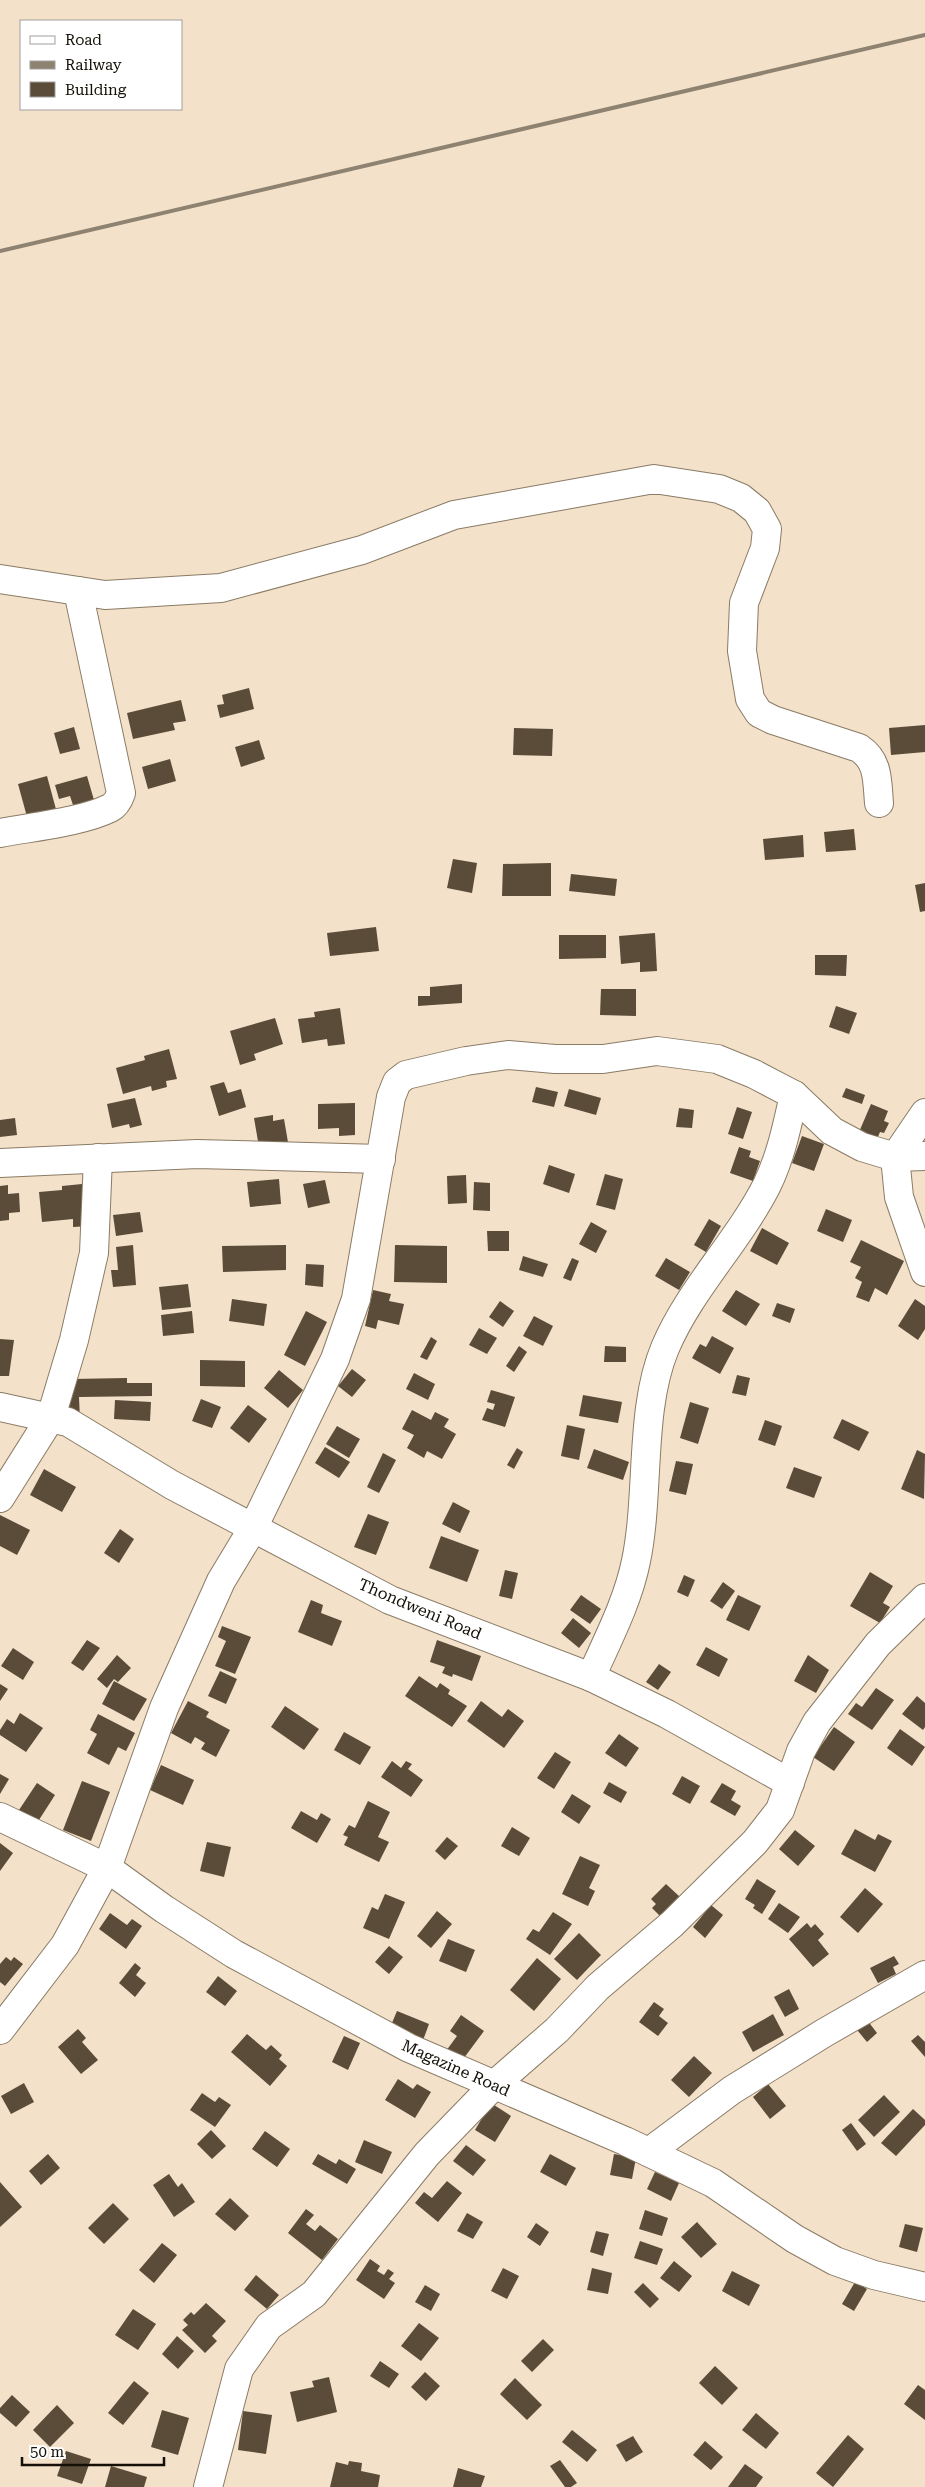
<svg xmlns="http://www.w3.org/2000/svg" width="925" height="2487" font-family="'Roboto Serif',serif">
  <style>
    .building { fill: #5a4c38 }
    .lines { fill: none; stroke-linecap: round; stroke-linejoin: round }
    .minor-casing { stroke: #8a7b65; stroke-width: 30 }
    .minor { stroke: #fff; stroke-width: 28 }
    .rail { stroke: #8e8271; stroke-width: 4 }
    .labels { text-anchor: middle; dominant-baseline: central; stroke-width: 5; stroke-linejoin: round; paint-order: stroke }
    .street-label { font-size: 16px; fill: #140f07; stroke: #fff }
  </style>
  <rect width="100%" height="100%" fill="#f3e1ca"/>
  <g class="building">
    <path d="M249 688 254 709 220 718 217 705 224 704 222 695Z"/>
    <path d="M181 700 186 721 173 723 175 730 133 739 127 713Z"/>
    <path d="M925 725V752L891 755 889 728Z"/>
    <path d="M74 727 80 749 60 754 54 733Z"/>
    <path d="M514 728 553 729 552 756 513 755Z"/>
    <path d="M259 740 265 759 241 767 235 747Z"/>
    <path d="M170 759 176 781 148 789 142 767Z"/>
    <path d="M47 776 57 813 29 824 18 784Z"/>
    <path d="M87 776 94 800 74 808 70 796 59 799 55 785Z"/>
    <path d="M854 829 856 850 826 852 824 832Z"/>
    <path d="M803 835 804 857 765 860 763 839Z"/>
    <path d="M453 859 477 863 472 893 447 888Z"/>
    <path d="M551 863V896H502L503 864Z"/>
    <path d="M571 874 617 879 615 896 569 891Z"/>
    <path d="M925 883V911L920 912 915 885Z"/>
    <path d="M376 927 379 951 330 956 327 933Z"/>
    <path d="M655 933 657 971 640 972V962L621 964 619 936Z"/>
    <path d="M559 935H606V958L559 959Z"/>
    <path d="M815 955H847L846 976 815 975Z"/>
    <path d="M462 984V1003L418 1006V996H430V987Z"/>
    <path d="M601 989H636V1016L600 1015Z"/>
    <path d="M836 1006 857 1013 849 1034 829 1027Z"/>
    <path d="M340 1008 345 1044 328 1046 327 1039 302 1043 298 1019 315 1017 314 1012Z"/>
    <path d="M275 1018 283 1044 254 1054 256 1060 240 1065 230 1031Z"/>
    <path d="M169 1049 177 1079 166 1081 167 1087 152 1091 151 1086 123 1094 116 1068 145 1060 144 1056Z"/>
    <path d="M224 1082 228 1093 241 1089 246 1107 219 1116 210 1086Z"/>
    <path d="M536 1087 558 1092 554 1107 532 1102Z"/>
    <path d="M846 1088 865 1095 862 1104 842 1097Z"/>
    <path d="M569 1089 601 1098 596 1115 564 1106Z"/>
    <path d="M135 1098 142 1125 130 1128 129 1124 112 1128 107 1104Z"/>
    <path d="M355 1103V1135L339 1136V1128L318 1129V1104Z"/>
    <path d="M871 1104 888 1111 884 1121 889 1123 884 1133 880 1132 877 1139 859 1132Z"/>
    <path d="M737 1107 752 1112 743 1139 728 1134Z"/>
    <path d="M679 1108 694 1110 692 1128 676 1127Z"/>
    <path d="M273 1115V1121L284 1119 289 1148 260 1153 254 1118Z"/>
    <path d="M15 1118 17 1135 0 1137V1120Z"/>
    <path d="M802 1136 824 1144 814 1171 792 1163Z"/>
    <path d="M739 1147 751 1151 749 1157 760 1161 753 1181 730 1173Z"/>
    <path d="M549 1165 575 1174 569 1193 543 1184Z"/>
    <path d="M605 1174 623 1179 615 1210 596 1205Z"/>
    <path d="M466 1175 467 1203 448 1204 447 1176Z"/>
    <path d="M279 1179 281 1204 250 1207 247 1182Z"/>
    <path d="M325 1180 330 1203 308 1208 303 1184Z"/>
    <path d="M474 1182 490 1183V1211L473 1210Z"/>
    <path d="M82 1184V1190H88L91 1226 73 1227V1219L42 1222 39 1192 62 1190V1186Z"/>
    <path d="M8 1185V1194L19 1193 20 1212 9 1213V1220L0 1221V1186Z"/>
    <path d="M826 1209 852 1220 843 1242 817 1231Z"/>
    <path d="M140 1212 143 1232 116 1236 113 1215Z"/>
    <path d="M709 1219 721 1226 706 1252 694 1245Z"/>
    <path d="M591 1222 607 1231 596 1253 579 1244Z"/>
    <path d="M762 1228 789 1243 777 1265 750 1251Z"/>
    <path d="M487 1231H509V1251H488Z"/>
    <path d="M861 1240 904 1261 887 1295 875 1288 869 1302 856 1297 862 1282 855 1278 861 1267 850 1262Z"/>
    <path d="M133 1245 136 1285 113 1287 111 1270H118L116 1247Z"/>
    <path d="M286 1245V1270L223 1272 222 1246Z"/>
    <path d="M395 1245 447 1246V1283L394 1282Z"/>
    <path d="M523 1256 548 1264 543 1277 519 1270Z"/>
    <path d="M572 1258 579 1261 571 1281 563 1278Z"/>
    <path d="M666 1258 690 1272 679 1290 655 1276Z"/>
    <path d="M306 1264 324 1265 323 1287 305 1285Z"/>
    <path d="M188 1284 191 1307 162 1310 159 1287Z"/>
    <path d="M373 1290 391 1294 389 1301 404 1304 399 1325 378 1320 376 1329 365 1326Z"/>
    <path d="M736 1290 760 1304 746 1326 722 1311Z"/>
    <path d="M232 1299 267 1304 264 1326 229 1321Z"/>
    <path d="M915 1299 925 1306V1329L918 1340 898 1326Z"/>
    <path d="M500 1301 514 1311 503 1327 489 1317Z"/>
    <path d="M777 1303 795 1309 790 1323 772 1316Z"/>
    <path d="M192 1311 194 1333 163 1336 161 1315Z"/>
    <path d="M306 1311 327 1322 305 1366 284 1355Z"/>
    <path d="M534 1316 553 1326 543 1346 523 1336Z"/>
    <path d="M479 1328 497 1338 487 1354 469 1345Z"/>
    <path d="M712 1336 734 1348 720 1374 692 1358 700 1344 706 1347Z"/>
    <path d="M431 1337 437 1341 427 1360 420 1357Z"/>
    <path d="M0 1339 14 1340 9 1376H0Z"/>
    <path d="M519 1346 527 1352 514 1372 506 1366Z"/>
    <path d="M605 1346 626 1347V1362H604Z"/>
    <path d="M200 1360 245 1361V1387L200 1386Z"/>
    <path d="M352 1369 366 1380 352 1397 338 1386Z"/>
    <path d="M279 1370 303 1390 288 1408 264 1388Z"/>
    <path d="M414 1373 435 1384 428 1400 406 1389Z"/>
    <path d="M737 1375 750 1378 746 1396 732 1393Z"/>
    <path d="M127 1378V1383H152V1396L79 1397 80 1420H58L72 1379Z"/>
    <path d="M491 1390 515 1397 505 1427 482 1420 487 1408 493 1410 495 1404 487 1402Z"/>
    <path d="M583 1395 622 1402 618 1423 579 1416Z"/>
    <path d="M201 1399 221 1407 212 1428 192 1421Z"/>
    <path d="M115 1400 151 1402 150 1421 114 1419Z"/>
    <path d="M690 1402 709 1408 698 1444 680 1438Z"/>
    <path d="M248 1405 267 1419 249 1443 230 1428Z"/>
    <path d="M412 1410 431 1420 435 1412 449 1419 444 1427 456 1434 442 1459 427 1451 424 1458 407 1448 414 1435 402 1429Z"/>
    <path d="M842 1419 869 1432 859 1451 833 1438Z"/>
    <path d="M765 1420 782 1426 775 1446 758 1440Z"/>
    <path d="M567 1425 585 1429 579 1460 561 1456Z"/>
    <path d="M337 1426 360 1439 349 1458 326 1444Z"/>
    <path d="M325 1447 350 1462 339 1478 315 1463Z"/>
    <path d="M517 1448 523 1452 514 1469 507 1465Z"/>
    <path d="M594 1449 629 1462 623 1480 587 1468Z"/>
    <path d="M917 1450 925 1454 924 1499 901 1489Z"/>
    <path d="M383 1453 396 1460 379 1493 367 1487Z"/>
    <path d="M676 1461 693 1464 686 1495 669 1491Z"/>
    <path d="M794 1467 822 1477 814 1498 786 1488Z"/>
    <path d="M44 1469 76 1487 62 1512 30 1495Z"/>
    <path d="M453 1502 470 1511 460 1533 442 1524Z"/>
    <path d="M368 1514 389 1522 376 1555 354 1547Z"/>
    <path d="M0 1515 30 1530 17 1555 0 1546Z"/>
    <path d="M120 1529 134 1539 119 1563 104 1553Z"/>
    <path d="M441 1536 479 1550 467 1582 429 1568Z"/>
    <path d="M505 1570 518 1573 512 1599 499 1596Z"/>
    <path d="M870 1572 893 1586 883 1603 890 1607 880 1623 850 1606Z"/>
    <path d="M684 1575 695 1580 688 1597 677 1592Z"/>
    <path d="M723 1582 735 1591 722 1609 710 1601Z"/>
    <path d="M581 1595 601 1609 590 1624 570 1610Z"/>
    <path d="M738 1595 761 1606 749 1631 726 1620Z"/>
    <path d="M311 1600 323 1605 321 1613 342 1621 332 1646 298 1632Z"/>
    <path d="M573 1618 591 1633 579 1648 561 1633Z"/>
    <path d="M222 1626 251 1637 235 1674 215 1666 226 1641 218 1637Z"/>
    <path d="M87 1640 100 1648 83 1671 71 1663Z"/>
    <path d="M437 1640 481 1656 472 1681 453 1674 452 1677 442 1673 445 1667 430 1662Z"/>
    <path d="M706 1647 728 1659 719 1677 696 1665Z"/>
    <path d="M13 1648 34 1662 23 1680 1 1666Z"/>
    <path d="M117 1655 131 1668 118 1682 114 1679 107 1688 97 1679Z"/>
    <path d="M808 1655 829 1670 816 1693 794 1681Z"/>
    <path d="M659 1664 671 1672 658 1690 646 1682Z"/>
    <path d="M220 1671 237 1679 226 1704 208 1696Z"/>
    <path d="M419 1676 437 1688 440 1683 450 1690 448 1694 467 1706 452 1727 405 1696Z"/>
    <path d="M114 1681 147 1699 134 1721 102 1704Z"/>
    <path d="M0 1684 8 1689 0 1701Z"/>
    <path d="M876 1688 894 1700 872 1730 848 1714 856 1703 862 1707Z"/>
    <path d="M917 1696 925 1703V1727L923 1730 902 1714Z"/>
    <path d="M188 1701 209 1712 206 1717 230 1730 216 1757 201 1749 205 1743 195 1737 191 1744 171 1733Z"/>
    <path d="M481 1701 502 1717 508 1709 524 1721 504 1748 467 1721Z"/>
    <path d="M285 1706 319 1729 304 1750 271 1727Z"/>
    <path d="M20 1713 43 1728 26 1752 0 1735V1730L7 1719 14 1724Z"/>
    <path d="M98 1714 135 1733 126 1751 118 1747 109 1765 87 1753 97 1734 90 1730Z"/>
    <path d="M834 1727 855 1742 834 1771 813 1757Z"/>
    <path d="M900 1729 925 1747 912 1766 887 1748Z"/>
    <path d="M344 1732 371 1747 360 1765 334 1750Z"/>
    <path d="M619 1734 639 1748 626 1767 605 1753Z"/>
    <path d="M555 1752 571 1762 554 1789 537 1778Z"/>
    <path d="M392 1761 401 1768 406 1761 412 1764 408 1769 423 1780 411 1797 381 1777Z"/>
    <path d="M161 1765 194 1780 183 1805 150 1790Z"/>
    <path d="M0 1774 9 1779 0 1794Z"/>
    <path d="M682 1776 700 1786 690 1804 672 1794Z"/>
    <path d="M82 1781 110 1792 91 1841 63 1830Z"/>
    <path d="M609 1782 627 1792 621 1803 603 1793Z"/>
    <path d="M37 1783 55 1795 37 1823 19 1810Z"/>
    <path d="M722 1783 736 1791 731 1800 741 1806 735 1816 710 1802Z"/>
    <path d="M572 1794 591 1806 579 1824 561 1812Z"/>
    <path d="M368 1801 390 1812 378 1837 389 1842 379 1862 344 1845 348 1837 343 1835 349 1825 355 1828Z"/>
    <path d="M301 1811 317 1820 321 1813 331 1819 317 1843 291 1828Z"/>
    <path d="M512 1827 530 1838 519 1856 501 1846Z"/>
    <path d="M855 1829 875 1840 878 1834 892 1841 875 1872 841 1854Z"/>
    <path d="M795 1830 815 1846 798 1866 779 1849Z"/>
    <path d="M447 1837 458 1846 445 1860 435 1851Z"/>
    <path d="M207 1842 231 1847 224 1877 200 1871Z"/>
    <path d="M0 1843 13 1853 0 1871Z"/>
    <path d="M580 1856 600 1865 589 1888 595 1891 588 1906 562 1894Z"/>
    <path d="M757 1879 776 1891 762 1914 753 1908 755 1905 745 1899Z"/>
    <path d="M666 1884 680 1897 660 1916 652 1908 656 1904 651 1899Z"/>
    <path d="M865 1888 883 1904 858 1933 840 1917Z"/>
    <path d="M385 1894 405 1902 389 1939 363 1928 372 1907 378 1910Z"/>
    <path d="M779 1903 800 1917 788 1933 768 1919Z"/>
    <path d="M711 1905 723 1915 705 1938 693 1927Z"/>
    <path d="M437 1911 452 1924 431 1948 417 1936Z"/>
    <path d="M553 1912 572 1924 550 1955 526 1939 533 1929 539 1932Z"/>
    <path d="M110 1913 127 1925 132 1919 142 1926 126 1949 99 1929Z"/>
    <path d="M807 1923 811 1928 815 1924 824 1934 818 1940 829 1954 813 1967 789 1939Z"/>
    <path d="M579 1933 601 1955 577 1980 554 1959Z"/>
    <path d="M448 1939 475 1950 466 1972 439 1961Z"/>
    <path d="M389 1946 403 1957 389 1974 375 1962Z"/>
    <path d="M894 1956 899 1964 893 1967 896 1974 878 1983 870 1968Z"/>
    <path d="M6 1957 11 1961 14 1957 23 1964 5 1986 0 1982V1964Z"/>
    <path d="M537 1958 561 1979 534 2011 510 1990Z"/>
    <path d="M135 1963 141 1968 136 1975 146 1983 135 1997 119 1983Z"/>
    <path d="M218 1976 237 1991 225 2006 206 1992Z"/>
    <path d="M789 1989 799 2009 785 2017 774 1997Z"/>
    <path d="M654 2002 664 2009 659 2016 668 2023 658 2036 639 2022Z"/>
    <path d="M397 2011 429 2024 422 2043 389 2030Z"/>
    <path d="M773 2014 784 2035 753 2052 742 2032Z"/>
    <path d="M461 2015 484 2031 461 2062 446 2051 457 2036 450 2031Z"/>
    <path d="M864 2016 877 2033 867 2042 853 2025Z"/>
    <path d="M78 2029 86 2038 82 2042 98 2060 81 2074 58 2047Z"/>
    <path d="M247 2034 266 2050 271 2045 282 2055 279 2059 287 2066 270 2086 231 2052Z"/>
    <path d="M918 2035 925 2042V2057L911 2041Z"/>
    <path d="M344 2036 360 2043 348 2070 332 2062Z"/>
    <path d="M694 2056 712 2073 689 2097 671 2080Z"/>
    <path d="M398 2079 413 2089 417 2084 431 2092 415 2118 385 2100Z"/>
    <path d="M24 2083 34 2102 11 2114 1 2096Z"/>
    <path d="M768 2084 786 2106 770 2119 753 2097Z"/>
    <path d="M202 2093 215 2102 219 2097 231 2105 215 2127 190 2110Z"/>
    <path d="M884 2095 900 2112 874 2137 858 2120Z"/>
    <path d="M491 2103 511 2116 495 2142 475 2130Z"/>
    <path d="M913 2109 925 2120V2125L896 2156 881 2143Z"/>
    <path d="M851 2123 866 2144 857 2151 842 2130Z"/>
    <path d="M211 2130 226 2146 212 2159 197 2144Z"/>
    <path d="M265 2131 290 2149 277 2167 252 2149Z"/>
    <path d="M364 2140 392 2152 382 2174 355 2162Z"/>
    <path d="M466 2145 486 2160 473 2176 453 2161Z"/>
    <path d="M48 2154 60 2168 41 2185 29 2171Z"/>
    <path d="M318 2154 336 2164 339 2159 356 2169 347 2184 312 2164Z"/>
    <path d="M550 2154 576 2168 566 2186 540 2172Z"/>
    <path d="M614 2154 636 2158 632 2179 610 2175Z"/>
    <path d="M655 2172 679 2183 671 2201 647 2189Z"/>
    <path d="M169 2174 178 2187 182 2183 195 2202 174 2217 153 2185Z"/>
    <path d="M447 2181 462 2193 438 2222 415 2203 424 2192 432 2198Z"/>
    <path d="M0 2182 22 2207 0 2227Z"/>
    <path d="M230 2198 249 2216 235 2231 215 2214Z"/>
    <path d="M113 2203 129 2219 104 2244 88 2228Z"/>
    <path d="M306 2209 314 2215 306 2224 315 2231 320 2225 338 2239 322 2260 288 2233Z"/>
    <path d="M645 2210 668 2218 662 2236 639 2229Z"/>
    <path d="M467 2213 483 2222 473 2239 457 2231Z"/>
    <path d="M697 2222 717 2244 701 2258 681 2237Z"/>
    <path d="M536 2223 549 2232 540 2246 527 2237Z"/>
    <path d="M905 2224 923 2228 917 2252 899 2247Z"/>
    <path d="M596 2231 609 2234 603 2256 590 2252Z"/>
    <path d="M640 2241 663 2249 657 2265 634 2258Z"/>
    <path d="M162 2243 177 2255 154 2283 139 2270Z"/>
    <path d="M370 2259 380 2266 377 2271 384 2275 388 2269 394 2273 389 2279 395 2283 384 2299 356 2280Z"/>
    <path d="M674 2261 692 2276 679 2292 660 2278Z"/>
    <path d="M503 2268 519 2276 507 2299 491 2291Z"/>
    <path d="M592 2268 612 2273 608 2294 587 2290Z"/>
    <path d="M732 2271 760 2285 749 2306 722 2291Z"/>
    <path d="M256 2275 279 2295 267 2309 244 2290Z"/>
    <path d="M855 2282 867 2289 854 2311 842 2304Z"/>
    <path d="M643 2283 659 2299 650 2308 634 2292Z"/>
    <path d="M425 2285 440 2294 431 2311 415 2302Z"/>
    <path d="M206 2303 226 2321 212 2336 217 2341 205 2353 182 2330 188 2325 183 2320 191 2312 194 2315Z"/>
    <path d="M133 2309 156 2324 138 2350 115 2335Z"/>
    <path d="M419 2323 439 2338 421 2361 401 2346Z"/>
    <path d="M177 2336 194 2351 178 2369 162 2354Z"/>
    <path d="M543 2339 554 2350 532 2372 521 2361Z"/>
    <path d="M380 2361 399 2374 389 2388 370 2376Z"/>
    <path d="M715 2366 738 2388 722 2405 699 2383Z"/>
    <path d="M425 2372 440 2386 426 2401 411 2387Z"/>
    <path d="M329 2377 337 2412 297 2422 290 2392 314 2387 312 2381Z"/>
    <path d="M515 2378 542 2405 527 2420 500 2394Z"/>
    <path d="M134 2381 149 2393 123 2425 108 2413Z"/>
    <path d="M918 2385 925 2390V2420L904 2404Z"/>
    <path d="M12 2395 30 2412 16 2427 0 2413V2408Z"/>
    <path d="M57 2405 74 2423 50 2447 33 2430Z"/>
    <path d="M162 2410 189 2418 178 2455 151 2447Z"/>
    <path d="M243 2411 272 2415 266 2454 238 2450Z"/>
    <path d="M756 2413 779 2433 766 2449 742 2430Z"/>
    <path d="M572 2430 597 2450 587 2462 562 2442Z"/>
    <path d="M848 2435 864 2449 833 2487 816 2473Z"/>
    <path d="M633 2436 643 2452 626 2462 616 2445Z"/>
    <path d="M705 2441 723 2457 711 2470 693 2455Z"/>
    <path d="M66 2451 91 2459 82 2484 57 2476Z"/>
    <path d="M560 2460 577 2483 571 2487H565L550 2466Z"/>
    <path d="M349 2461 362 2463 361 2471 380 2475 378 2487H330L336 2462 348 2465Z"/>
    <path d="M745 2464 763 2477 756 2487H728Z"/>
    <path d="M111 2466 147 2477 144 2487H105Z"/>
    <path d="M458 2468 485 2476 481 2487H453Z"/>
  </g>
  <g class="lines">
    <g class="minor-casing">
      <g id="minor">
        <path d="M0 579 105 595 221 588 362 550 454 515 654 479 719 489 741 498 757 511 767 529 765 548 744 603 742 651 750 699 759 713 773 720 859 748C879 761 877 781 879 803"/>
        <path d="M0 833C31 827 82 822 110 808 116 805 119 799 121 793L78 591"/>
        <path d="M925 1113 895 1157 899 1197 925 1272"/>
        <path d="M0 1163 197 1154 381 1159"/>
        <path d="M0 1407 68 1422 172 1485 390 1600 591 1677 667 1714 790 1783"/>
        <path d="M0 1498 51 1417 74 1340 94 1253 98 1158"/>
        <path d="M591 1677C608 1639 628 1601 636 1561 650 1494 639 1410 665 1348 690 1289 738 1242 767 1185 781 1156 787 1126 794 1095"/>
        <path d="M0 1817 107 1868 164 1909 234 1954 409 2048 625 2141 713 2183 795 2239 835 2261 874 2275 925 2287"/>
        <path d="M0 2030 65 1945 107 1868 164 1708 221 1581 253 1528 335 1359 356 1299 391 1097 397 1082 406 1075 466 1061 508 1055 555 1059H603L657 1051 717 1059 754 1074 794 1095 832 1131 862 1147 895 1157 925 1156"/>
        <path d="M649 2152 732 2090 824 2033 925 1975"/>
        <path d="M208 2487 239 2369 269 2326 314 2294 427 2154 494 2085 557 2030 598 1987 672 1924 755 1842 780 1810 801 1751 817 1722 878 1644 925 1598"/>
      </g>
    </g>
    <use href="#minor" class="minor"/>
    <path class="rail" d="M0 251 925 35"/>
  </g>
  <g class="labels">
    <g class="street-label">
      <text transform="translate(420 1609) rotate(23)">Thondweni Road</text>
      <text transform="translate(456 2068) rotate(24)">Magazine Road</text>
    </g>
  </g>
  <rect x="20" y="20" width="162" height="90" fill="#ffffff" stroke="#a19f9c"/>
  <rect x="30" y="36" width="25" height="8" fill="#ffffff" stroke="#a19f9c"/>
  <text x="65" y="45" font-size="15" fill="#140f07">Road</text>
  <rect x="30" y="61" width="25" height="8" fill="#8e8271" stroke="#a19f9c"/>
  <text x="65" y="70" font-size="15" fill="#140f07">Railway</text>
  <rect x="30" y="82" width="25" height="15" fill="#5a4c38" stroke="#a19f9c"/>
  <text x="65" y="95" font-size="15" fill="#140f07">Building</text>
  <path d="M22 2457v8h142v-8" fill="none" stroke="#140f07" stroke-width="2.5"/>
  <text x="30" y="2457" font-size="15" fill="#140f07" stroke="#ffffff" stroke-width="4" paint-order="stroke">50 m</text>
</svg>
